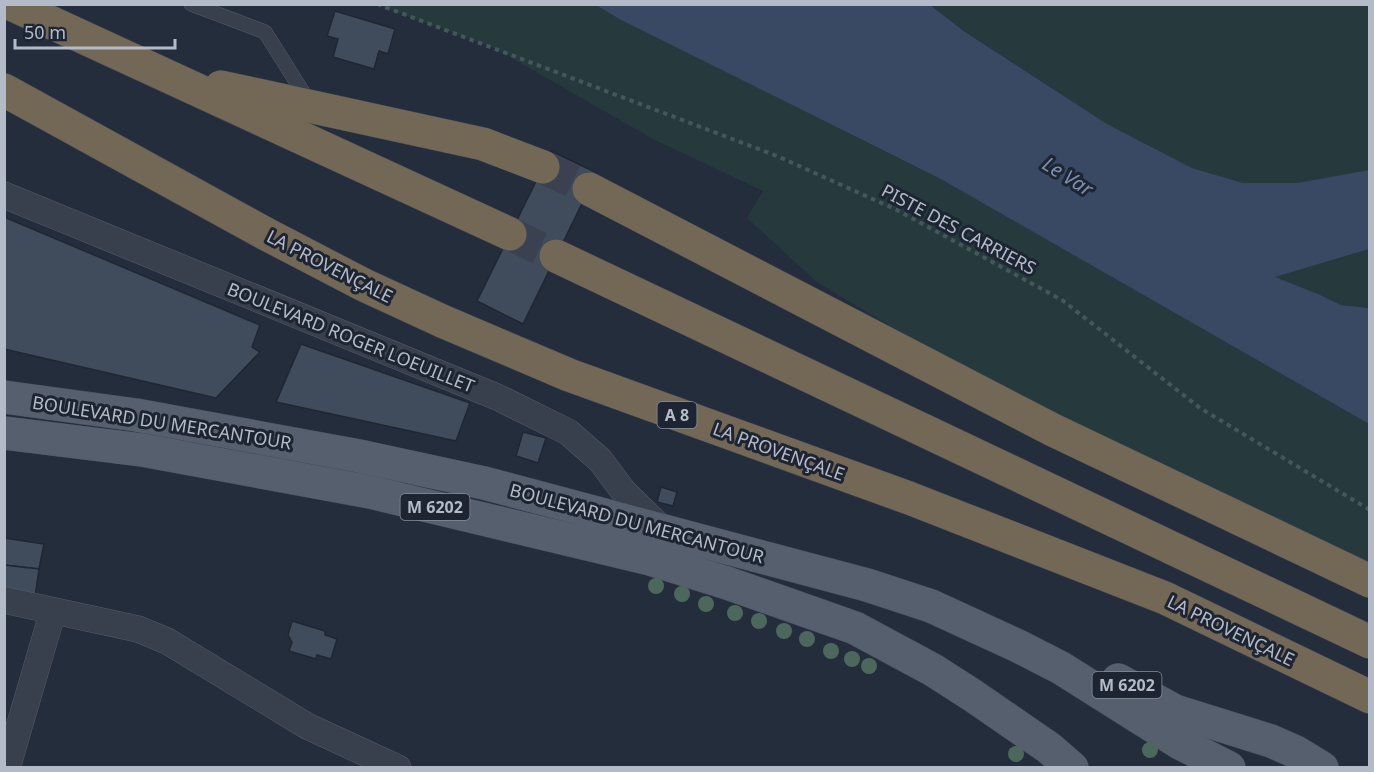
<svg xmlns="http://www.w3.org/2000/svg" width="1374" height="772" font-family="'Noto Sans',sans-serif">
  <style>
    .green { fill: #263a3d }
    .water { fill: #394863 }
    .building { fill: #404b5b; stroke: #1f2734; stroke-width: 1.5 }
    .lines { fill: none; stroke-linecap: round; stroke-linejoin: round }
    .motorway-tunnel { stroke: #3a4251; stroke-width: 33; stroke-dasharray: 33 16; stroke-linecap: butt }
    .service-casing { stroke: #535b68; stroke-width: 15 }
    .minor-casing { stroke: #535b68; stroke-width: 27 }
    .primary-casing { stroke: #414956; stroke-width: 34 }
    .motorway-casing { stroke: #404855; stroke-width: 34 }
    .path { stroke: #44575b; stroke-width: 4; stroke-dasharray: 4.5 4.5; stroke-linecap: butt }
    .service { stroke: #38404d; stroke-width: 14 }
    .minor { stroke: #38404d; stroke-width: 26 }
    .primary { stroke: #565f6d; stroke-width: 33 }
    .motorway { stroke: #726855; stroke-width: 33 }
    .tree { fill: #4c685d }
    .labels { text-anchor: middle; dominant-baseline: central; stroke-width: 6; stroke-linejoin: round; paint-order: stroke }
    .shield { fill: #1d2532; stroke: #878e9b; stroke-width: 1.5 }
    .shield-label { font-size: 16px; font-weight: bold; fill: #b4bbc8 }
    .street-label { font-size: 18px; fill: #b4bbc8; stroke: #1d2532 }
    .water-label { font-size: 20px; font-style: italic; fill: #7c8faf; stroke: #1d2532 }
  </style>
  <rect width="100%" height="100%" fill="#242d3c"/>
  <g class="green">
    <path d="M377 5H596L621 20 939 178 1369 424V567L960 368 817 282 747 218 763 191 653 139 494 48Z"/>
    <path d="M930 5H1369V170L1297 183H1243L1192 168 1107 124 965 32Z"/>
    <path d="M1369 249V308L1341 305 1318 294 1274 277Z"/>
  </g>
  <path class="water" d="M596 5H930L965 32 1107 124 1192 168 1243 183H1297L1369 170V249L1275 277 1318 294 1341 305 1369 308V424L939 178 621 20Z"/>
  <g class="building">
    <path d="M335 11 395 29 388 54 379 51 374 69 333 57 338 39 327 36Z"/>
    <path d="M551 151 597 173 523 324 477 301Z"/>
    <path d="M4 217 260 325 252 347 260 352 216 398 4 349Z"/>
    <path d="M301 344 470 403 456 441 276 402Z"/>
    <path d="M523 432 546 438 538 463 516 456Z"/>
    <path d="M661 487 677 492 673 506 657 502Z"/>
    <path d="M4 538 44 544 39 569 4 565Z"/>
    <path d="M4 565 39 569 35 597 4 592Z"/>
    <path d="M292 621 325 631V635L337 639 331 659 317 655 316 659 289 651 292 642 288 635Z"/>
  </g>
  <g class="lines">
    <g class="motorway-tunnel">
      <path d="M543 167 589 189"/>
      <path d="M510 234 556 256"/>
    </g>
    <g class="service-casing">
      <path id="service" d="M191 4 265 32 309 102"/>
    </g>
    <g class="minor-casing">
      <g id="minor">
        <path d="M4 195 497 397 568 432 600 460 624 492 663 530"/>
        <path d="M4 600 138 629 167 641 307 726 398 768"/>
        <path d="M7 768 53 611"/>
      </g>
    </g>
    <g class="primary-casing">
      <g id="primary">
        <path d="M4 397 136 415 359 456 484 483 867 585 931 606 1018 646 1061 668 1180 743 1229 768"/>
        <path d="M4 433 142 450 370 492 650 559 727 583 855 628 933 670 972 695 1049 748 1072 768"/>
        <path d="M1118 680 1175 711 1271 741 1296 752 1322 768"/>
      </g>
    </g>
    <g class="motorway-casing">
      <g id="motorway">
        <path d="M11 4 510 234"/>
        <path d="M221 87 483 144 543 167"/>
        <path d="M4 90 266 234 364 285 442 321 569 375 909 498 1165 598 1370 697"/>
        <path d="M589 189 1053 430 1370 581"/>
        <path d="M556 256 1370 642"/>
      </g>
    </g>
    <path class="path" d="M377 4 777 156 897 210 1062 300 1200 408 1370 510"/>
    <use href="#service" class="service"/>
    <use href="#minor" class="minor"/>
    <use href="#primary" class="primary"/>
    <use href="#motorway" class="motorway"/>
  </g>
  <g class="tree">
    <circle cx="656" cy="586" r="8"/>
    <circle cx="682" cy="594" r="8"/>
    <circle cx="706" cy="604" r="8"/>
    <circle cx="735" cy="613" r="8"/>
    <circle cx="759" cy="621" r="8"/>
    <circle cx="784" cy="631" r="8"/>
    <circle cx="807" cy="639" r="8"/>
    <circle cx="831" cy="651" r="8"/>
    <circle cx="852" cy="659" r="8"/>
    <circle cx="869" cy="666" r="8"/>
    <circle cx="1150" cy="750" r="8"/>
    <circle cx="1016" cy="754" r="8"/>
  </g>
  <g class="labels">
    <g class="shield">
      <rect x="657.5" y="402" width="39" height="26" rx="4.5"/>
      <rect x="400.5" y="494" width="69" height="26" rx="4.5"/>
      <rect x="1092.5" y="672" width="69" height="26" rx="4.5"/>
    </g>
    <g class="shield-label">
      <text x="677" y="415">A 8</text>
      <text x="435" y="507">M 6202</text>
      <text x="1127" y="685">M 6202</text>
    </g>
    <g class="street-label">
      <text transform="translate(959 229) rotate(28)">PISTE DES CARRIERS</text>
      <text transform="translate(330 266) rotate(27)">LA PROVENÇALE</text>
      <text transform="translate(351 337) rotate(22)">BOULEVARD ROGER LOEUILLET</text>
      <text transform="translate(162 422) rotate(9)">BOULEVARD DU MERCANTOUR</text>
      <text transform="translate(779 451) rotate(20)">LA PROVENÇALE</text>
      <text transform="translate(637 523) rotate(15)">BOULEVARD DU MERCANTOUR</text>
      <text transform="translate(1231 630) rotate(26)">LA PROVENÇALE</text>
    </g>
    <g class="water-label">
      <text transform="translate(1068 176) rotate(32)">Le Var</text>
    </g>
  </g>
  <rect width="1374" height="772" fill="none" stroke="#b4bbc8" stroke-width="12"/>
  <path d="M15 39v9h160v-9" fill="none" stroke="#b4bbc8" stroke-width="3"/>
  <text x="24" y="39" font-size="18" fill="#b4bbc8" stroke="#1d2532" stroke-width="4.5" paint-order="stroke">50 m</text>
</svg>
